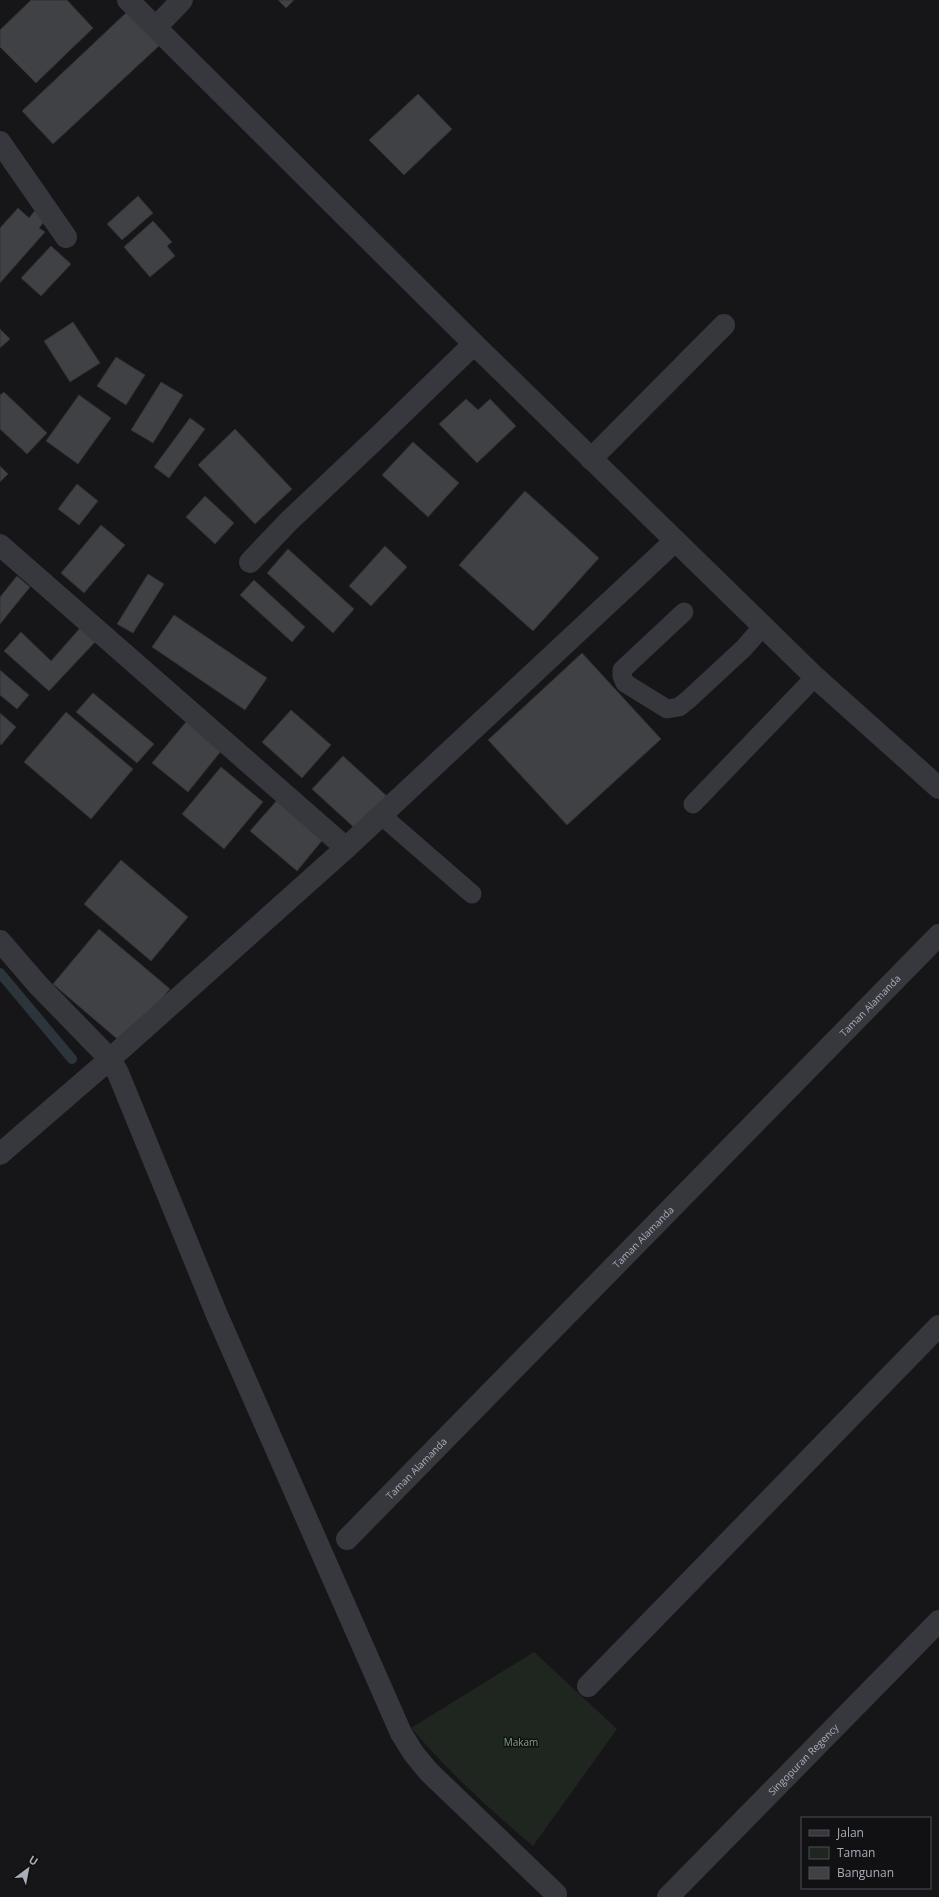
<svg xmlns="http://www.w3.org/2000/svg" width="939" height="1897" font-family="'Open Sans',sans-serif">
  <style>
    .green { fill: #1e261f }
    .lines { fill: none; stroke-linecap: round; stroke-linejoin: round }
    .stream { stroke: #2c353c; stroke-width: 10 }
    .building { fill: #404145; stroke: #303034 }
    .service { stroke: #37383d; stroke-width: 19 }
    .minor { stroke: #37383d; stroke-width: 22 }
    .tertiary { stroke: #37383d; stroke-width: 22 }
    .labels { text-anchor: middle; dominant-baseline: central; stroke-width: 3; stroke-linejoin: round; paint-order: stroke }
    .street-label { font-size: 10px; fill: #a8adb8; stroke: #111113 }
    .park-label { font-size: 10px; fill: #7fa381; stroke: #111113 }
  </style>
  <rect width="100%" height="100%" fill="#161618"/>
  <path class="green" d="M534 1652 617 1729 533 1846C489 1809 449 1772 411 1728Z"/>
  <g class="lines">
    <path class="stream" d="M0 973 72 1059"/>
  </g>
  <g class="building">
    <path d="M31 0H67L93 28 36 83 0 47V30Z"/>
    <path d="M278 0H294L286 8Z"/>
    <path d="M128 11 160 45 53 144 22 111Z"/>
    <path d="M418 94 452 129 404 175 369 140Z"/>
    <path d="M138 196 153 213 122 240 107 224Z"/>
    <path d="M18 208 29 218 37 208 48 217 39 228 45 232 0 283V228Z"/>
    <path d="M153 221 172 242 167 246 175 256 150 277 124 247Z"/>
    <path d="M51 246 71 264 41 296 21 278Z"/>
    <path d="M73 322 100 363 70 382 44 341Z"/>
    <path d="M0 329 10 339 0 348Z"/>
    <path d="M116 357 145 375 126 405 97 386Z"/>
    <path d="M161 382 183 395 153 443 131 430Z"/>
    <path d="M4 392 47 433 27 454 0 429V395Z"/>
    <path d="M79 395 111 418 78 464 46 441Z"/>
    <path d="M466 399 478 410 490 399 516 426 477 463 439 424Z"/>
    <path d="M190 418 205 429 169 478 154 467Z"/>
    <path d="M235 429 292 489 255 524 198 465Z"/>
    <path d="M413 442 459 483 428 517 382 475Z"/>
    <path d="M0 466 8 474 0 482Z"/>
    <path d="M77 484 98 501 79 525 58 509Z"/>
    <path d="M525 491 599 558 533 631 459 565Z"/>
    <path d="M205 496 234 523 215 544 186 517Z"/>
    <path d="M101 525 125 545 84 593 61 573Z"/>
    <path d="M385 546 407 567 371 606 349 586Z"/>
    <path d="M288 549 354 609 333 633 267 573Z"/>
    <path d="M148 574 164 584 133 633 117 624Z"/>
    <path d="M17 576 30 587 0 624V597Z"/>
    <path d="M254 580 305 627 292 642 240 595Z"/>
    <path d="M174 615 267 678 245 710 152 647Z"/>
    <path d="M81 627 96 641 49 691 4 651 21 632 51 661Z"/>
    <path d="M582 653 661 739 567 825 488 740Z"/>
    <path d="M0 670 29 695 17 709 0 695Z"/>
    <path d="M93 693 154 744 137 763 76 712Z"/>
    <path d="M291 710 331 745 302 778 262 742Z"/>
    <path d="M66 712 133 769 91 819 24 762Z"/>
    <path d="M0 713 16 727 1 745 0 744Z"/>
    <path d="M191 716 226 745 188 792 152 763Z"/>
    <path d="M343 756 390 799 359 832 312 789Z"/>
    <path d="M221 767 263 802 224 849 182 814Z"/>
    <path d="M279 798 325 837 297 871 250 831Z"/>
    <path d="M121 860 188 917 151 961 84 904Z"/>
    <path d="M99 929 170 989 123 1044 53 984Z"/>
  </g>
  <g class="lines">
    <g class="service">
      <path d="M684 612 622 670V676L625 683 667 709 679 707 689 699 744 648 763 626"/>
      <path d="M693 804 815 677"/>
      <path d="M381 815 472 894"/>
    </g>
    <g class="minor">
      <path d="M156 27 182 0"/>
      <path d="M0 142 66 237"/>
      <path d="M591 459 724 325"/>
      <path d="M0 545 346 848"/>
      <path d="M250 562 289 521 381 434 474 344"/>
      <path d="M0 941 38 985 110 1059 118 1073 217 1315 401 1733 414 1754 429 1772 556 1894"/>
      <path d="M0 1154 110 1059 346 848 675 541"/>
      <path id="s1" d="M347 1539 939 935"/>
      <path d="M588 1686 939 1326"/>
      <path id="s2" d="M668 1897 939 1621"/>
    </g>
    <path class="tertiary" d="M128 0 474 344 815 677 939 788"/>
  </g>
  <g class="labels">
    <g class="street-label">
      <text stroke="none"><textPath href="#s1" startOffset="747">Taman Alamanda</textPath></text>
      <text stroke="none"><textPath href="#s1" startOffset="423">Taman Alamanda</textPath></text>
      <text stroke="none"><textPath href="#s1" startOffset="99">Taman Alamanda</textPath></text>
      <text stroke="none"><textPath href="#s2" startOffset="193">Singopuran Regency</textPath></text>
    </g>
    <g class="park-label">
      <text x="521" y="1742">Makam</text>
    </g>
  </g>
  <rect x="801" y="1817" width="130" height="72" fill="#111113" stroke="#4d4f55"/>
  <rect x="809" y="1830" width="20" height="6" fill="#37383d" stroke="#4d4f55"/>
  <text x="837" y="1837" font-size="12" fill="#a8adb8">Jalan</text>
  <rect x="809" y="1847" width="20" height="12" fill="#1e261f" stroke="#4d4f55"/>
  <text x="837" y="1857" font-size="12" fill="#a8adb8">Taman</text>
  <rect x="809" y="1867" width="20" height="12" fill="#404145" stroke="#4d4f55"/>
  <text x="837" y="1877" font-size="12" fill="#a8adb8">Bangunan</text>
  <g transform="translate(28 1869) rotate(32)" stroke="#111113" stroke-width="3" paint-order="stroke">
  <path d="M0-3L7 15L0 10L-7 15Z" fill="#a8adb8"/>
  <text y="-6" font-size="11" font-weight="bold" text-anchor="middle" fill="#a8adb8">U</text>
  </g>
</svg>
